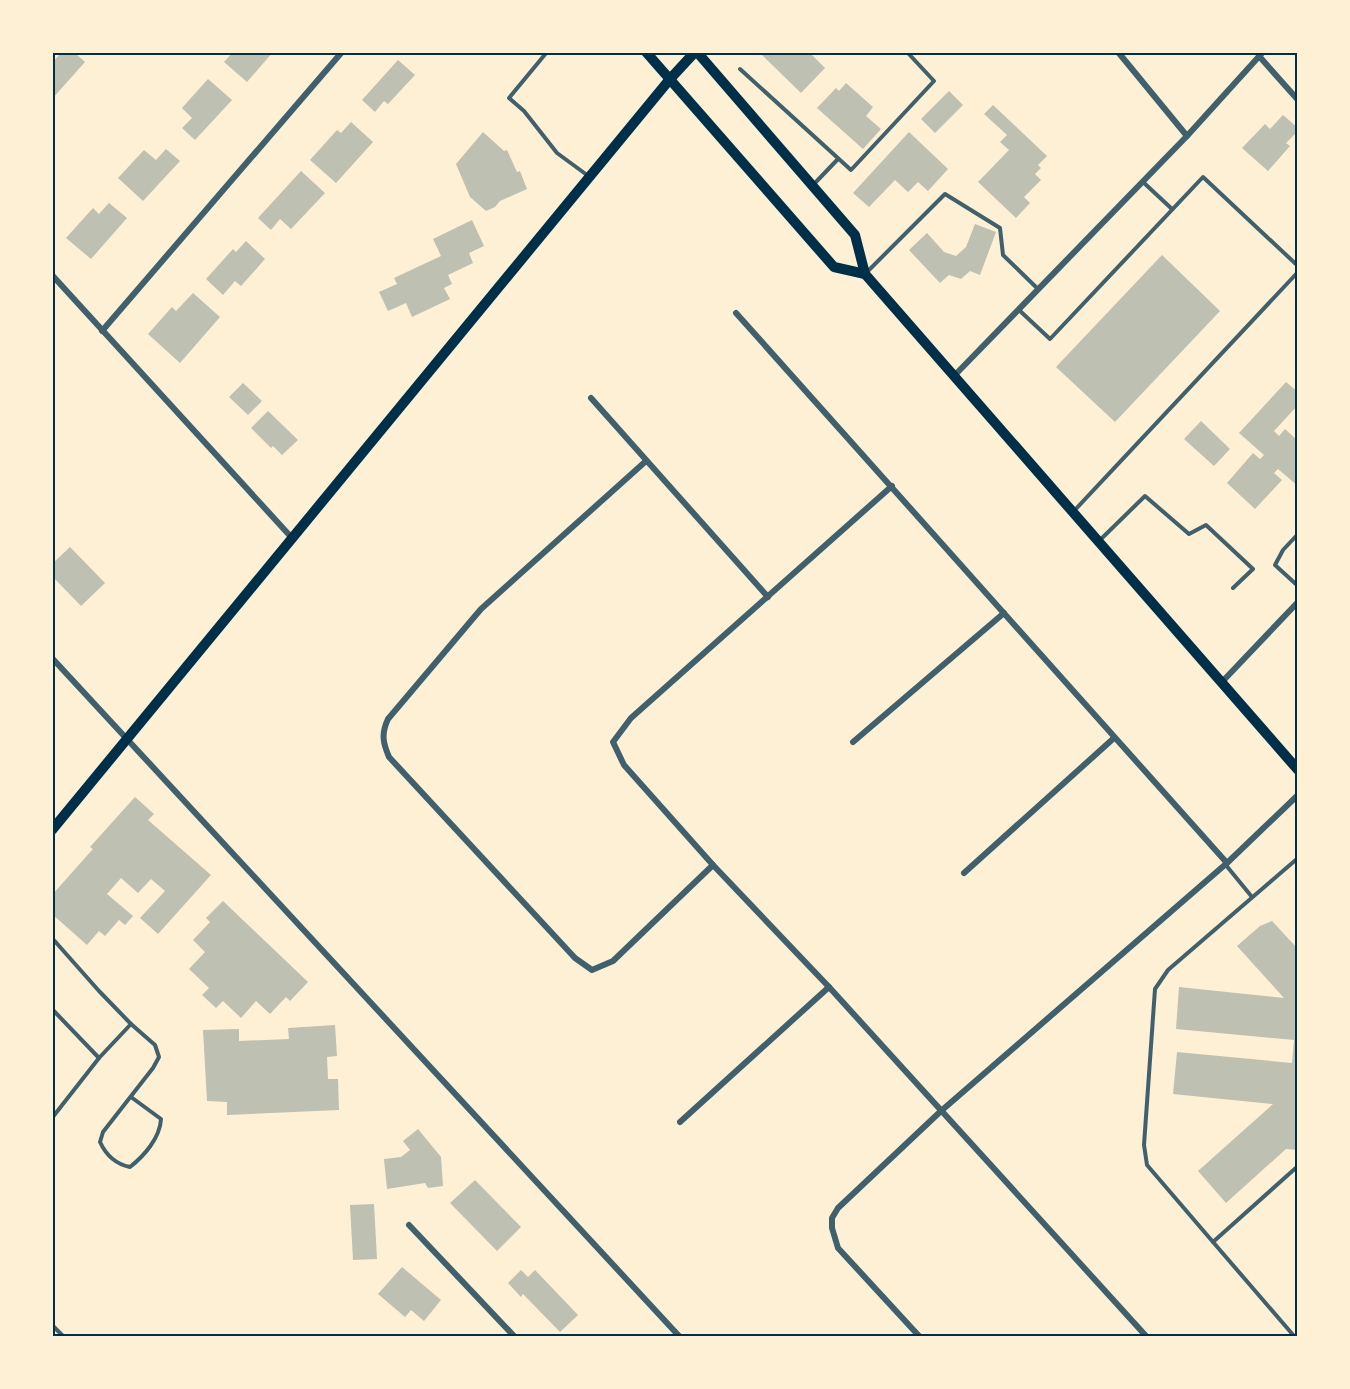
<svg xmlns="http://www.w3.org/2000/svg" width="1350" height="1389" font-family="'Exo 2',sans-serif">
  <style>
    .building { fill: #bec0b2 }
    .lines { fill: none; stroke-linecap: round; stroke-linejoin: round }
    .service { stroke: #3f606c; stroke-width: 4 }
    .minor { stroke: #3f606c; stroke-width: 6 }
    .secondary { stroke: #003049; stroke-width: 10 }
    .primary { stroke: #003049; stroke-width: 10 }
    .neatline { fill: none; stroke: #003049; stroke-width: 2 }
  </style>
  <rect width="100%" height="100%" fill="#fdf0d5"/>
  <g class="building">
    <path d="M62 52H74L85 62 52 99V63Z"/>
    <path d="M233 52H273L247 82 224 62Z"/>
    <path d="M759 52H809L825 68 801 93Z"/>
    <path d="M398 60 415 75 388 104 384 101 375 112 362 100Z"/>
    <path d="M208 79 232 100 195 140 182 128 192 118 182 108Z"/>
    <path d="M846 83 873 107 866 116 881 129 863 149 817 108 836 88 839 91Z"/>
    <path d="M949 91 963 105 935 133 921 119Z"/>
    <path d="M993 105 1047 156 1038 165 1041 168 1035 174 1041 180 1024 197 1030 203 1016 218 978 182 1009 150 1000 142 1007 135 984 114Z"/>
    <path d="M1283 115 1298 128V131L1286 143 1290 146 1268 171 1242 148 1265 124 1270 129Z"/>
    <path d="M351 122 373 142 336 183 310 160 337 130 341 133Z"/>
    <path d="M483 132 504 151 507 150 517 172 520 171 527 189 500 201 495 207 486 211 470 197 456 164Z"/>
    <path d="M909 132 948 169 928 191 918 182 908 192 895 180 869 207 853 193Z"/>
    <path d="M166 149 180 161 143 201 118 178 144 150 156 160Z"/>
    <path d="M301 171 325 193 291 229 280 219 271 230 258 218Z"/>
    <path d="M109 203 127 218 91 259 66 238 93 208 99 214Z"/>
    <path d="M472 220 484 246 469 253 473 263 448 275 452 284 444 288 450 299 412 317 406 303 388 311 379 292 397 284 394 278 441 256 433 239Z"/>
    <path d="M975 224 996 232 980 275 970 271 961 279 949 275 940 283 909 250 927 233 944 252 956 256 966 247Z"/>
    <path d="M246 241 265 259 241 286 235 281 223 295 206 279 233 249 236 252Z"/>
    <path d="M1162 255 1220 311 1115 422 1056 367Z"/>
    <path d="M193 293 220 317 180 363 148 334 172 307 176 311Z"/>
    <path d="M1286 382 1298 392V405L1274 431 1279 436 1285 429 1298 441 1296 452 1298 454V486L1278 469 1274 473 1282 480 1255 509 1227 483 1253 453 1260 459 1264 455 1239 433Z"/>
    <path d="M243 383 262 401 248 415 229 397Z"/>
    <path d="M268 411 298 440 282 455 273 446 271 448 251 428Z"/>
    <path d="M1201 421 1230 449 1214 466 1184 439Z"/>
    <path d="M70 547 105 583 81 606 52 576V564Z"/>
    <path d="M135 797 154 814 148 820 211 875 158 934 140 918 165 891 151 879 138 893 121 878 107 894 133 916 125 925 119 920 105 936 99 931 87 945 52 914V895L93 849 90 847Z"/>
    <path d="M223 901 308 982 290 1001 286 997 270 1014 256 1001 241 1018 223 1001 216 1008 202 995 209 988 189 969 205 952 193 940 210 922 206 918Z"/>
    <path d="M1272 921 1298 949V1150L1286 1149 1226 1203 1198 1171 1273 1104 1173 1094 1177 1052 1292 1063 1294 1040 1176 1029 1179 987 1284 998 1237 946 1260 926Z"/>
    <path d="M335 1025 337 1056 327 1057 328 1079H338L339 1110 227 1115V1102L207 1101 203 1030 239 1029V1041L289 1039 288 1028Z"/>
    <path d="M418 1129 441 1157 443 1186 428 1188 425 1183 387 1189 384 1159 401 1157 410 1150 403 1141Z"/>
    <path d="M475 1180 521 1227 497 1251 450 1203Z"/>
    <path d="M374 1204 377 1259 353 1260 350 1205Z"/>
    <path d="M402 1267 441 1300 424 1321 411 1310 405 1317 378 1294Z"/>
    <path d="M521 1270 528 1277 535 1270 578 1315 560 1332 523 1294 521 1297 508 1283Z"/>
  </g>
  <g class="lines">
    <g class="service">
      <path d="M547 52 509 98 524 111 557 153 587 175"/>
      <path d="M740 69 851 170 934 81 907 52"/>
      <path d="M1143 182 1172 209"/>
      <path d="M814 184 838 159"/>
      <path d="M867 272 945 194 1000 228 1003 255 1038 289"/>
      <path d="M1019 310 1050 339 1203 177 1298 266"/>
      <path d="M1073 512 1298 272"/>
      <path d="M1298 534 1283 550 1275 565 1298 586"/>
      <path d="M1099 541 1145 496 1189 534 1206 525 1253 569 1233 588"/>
      <path d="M1225 864 1252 897"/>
      <path d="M52 938 99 991 131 1024 99 1058 52 1009"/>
      <path d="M131 1024 155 1045 159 1057 153 1068 103 1132 100 1142C106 1155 115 1164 130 1167 144 1156 160 1138 161 1119L131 1097"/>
      <path d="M52 1118 99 1058"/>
      <path d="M1213 1242 1147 1165 1144 1145 1155 989 1168 970 1298 858"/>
      <path d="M52 1325 63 1336"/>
      <path d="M1294 1336 1213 1242 1298 1166"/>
    </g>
    <g class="minor">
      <path d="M1118 52 1187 136"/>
      <path d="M1259 56 1298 100"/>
      <path d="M52 275 292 538"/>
      <path d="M736 313 1227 863"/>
      <path d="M102 331 342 52"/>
      <path d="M954 376 1187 136 1263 52"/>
      <path d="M591 398 768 597"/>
      <path d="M646 461 481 609 388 719C381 734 383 743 389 757L575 958 592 970 613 961 713 865"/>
      <path d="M892 486 631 718 613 742 624 765 713 865 829 987 1146 1336"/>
      <path d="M52 658 679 1336"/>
      <path d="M1221 683 1298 602"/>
      <path d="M853 742 1004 613"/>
      <path d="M964 873 1114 738"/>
      <path d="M680 1122 829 987"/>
      <path d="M409 1225 514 1336"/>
      <path d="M919 1336 838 1248 832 1228V1218L838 1208 941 1111 1227 863 1298 795"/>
    </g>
    <path class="secondary" d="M52 830 670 79 695 52"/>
    <g class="primary">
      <path d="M646 52 834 267 865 274"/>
      <path d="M697 52 855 235 865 274 1298 770"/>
    </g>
  </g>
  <rect width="1350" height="1389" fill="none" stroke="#fdf0d5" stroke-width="108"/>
  <rect x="54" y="54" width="1242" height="1281" class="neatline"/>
</svg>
